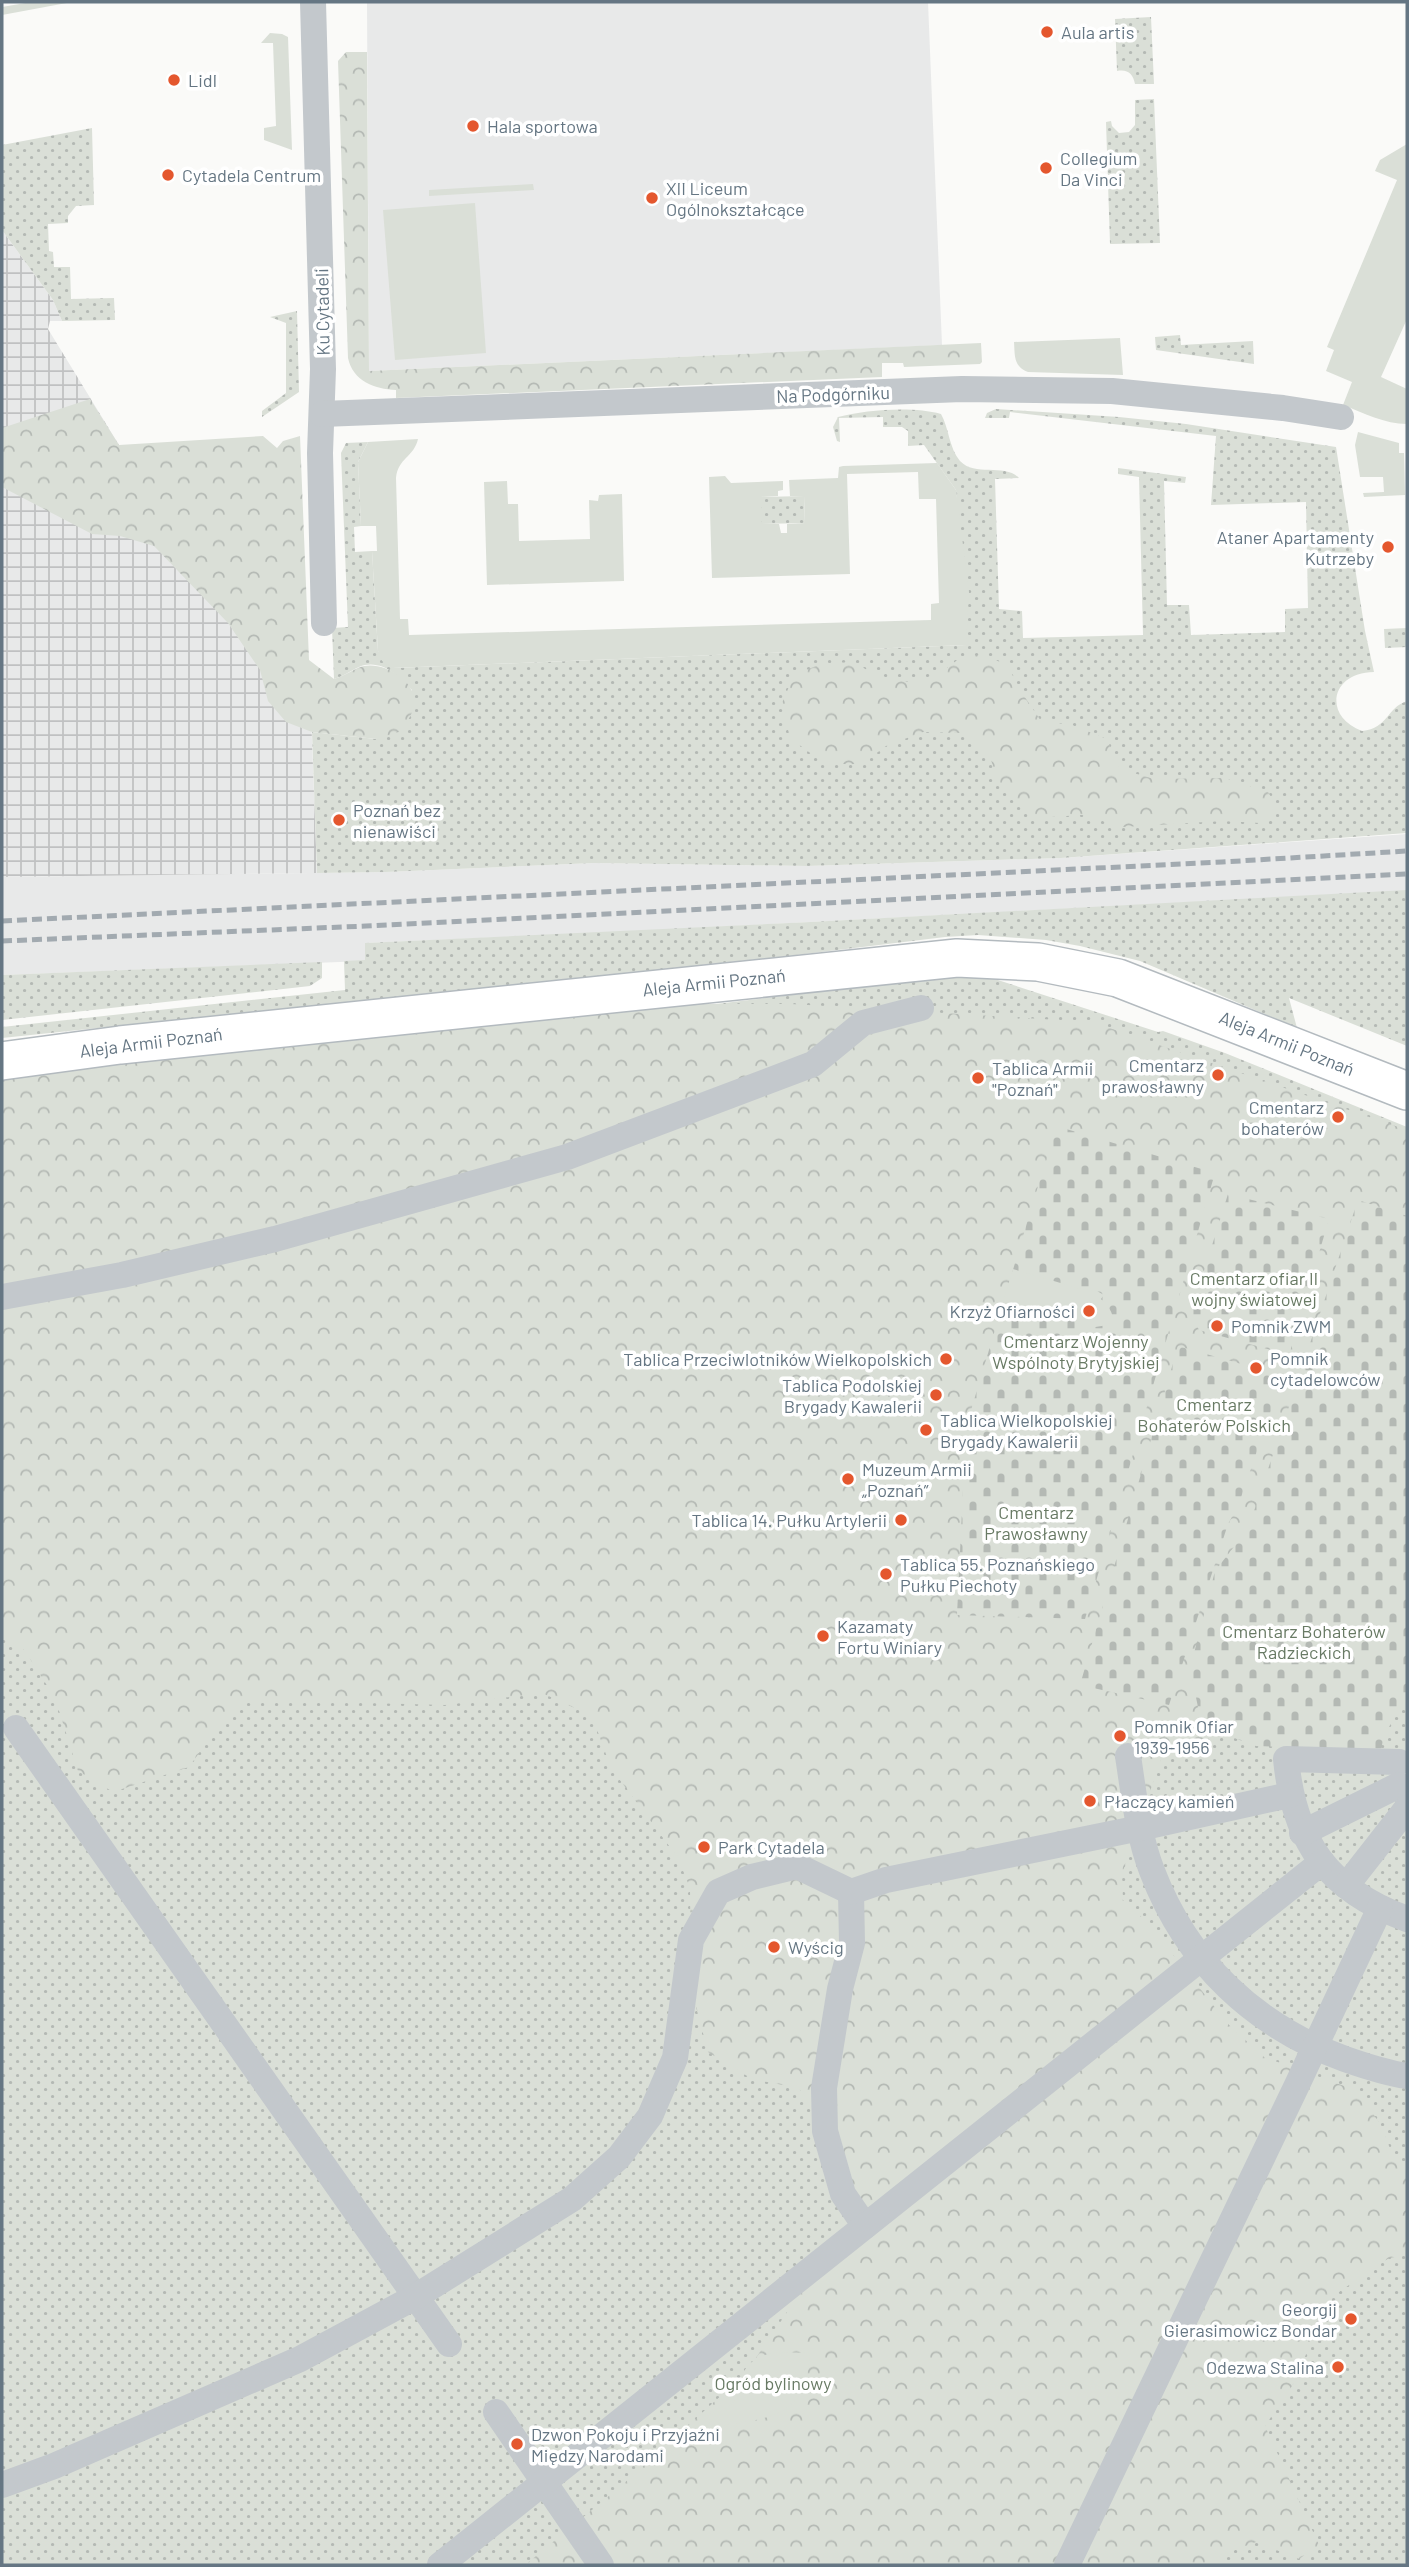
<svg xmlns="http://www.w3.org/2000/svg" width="1409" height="2567" font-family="Barlow,sans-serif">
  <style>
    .built { fill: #e8e9e9 }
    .industrial { fill: url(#industrial-grid) }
    .grass { fill: url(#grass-dots) }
    .forest { fill: url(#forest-crowns) }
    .cemetery { fill: url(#cemetery-stones) }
    .garden { fill: #dadfd7 }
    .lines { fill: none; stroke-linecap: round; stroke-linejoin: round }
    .secondary-casing { stroke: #b3babf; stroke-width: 40 }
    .street { stroke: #c3c8cc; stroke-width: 26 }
    .secondary { stroke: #fff; stroke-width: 37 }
    .rail { stroke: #a2aab0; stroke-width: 5; stroke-dasharray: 10 5; stroke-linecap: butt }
    .poi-dot { fill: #e4572e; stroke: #fff; stroke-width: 2.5 }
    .labels { text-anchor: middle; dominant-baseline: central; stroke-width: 7; stroke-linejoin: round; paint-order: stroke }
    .poi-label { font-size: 18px; fill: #657683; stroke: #fff; text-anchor: start }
    .street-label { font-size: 18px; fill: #657683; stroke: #fff }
    .park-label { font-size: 18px; fill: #687a64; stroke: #fff }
  </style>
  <defs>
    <pattern id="industrial-grid" width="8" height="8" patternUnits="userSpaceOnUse" patternTransform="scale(1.75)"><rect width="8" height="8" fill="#e8e9e9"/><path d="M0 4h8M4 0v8" fill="none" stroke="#c0c1c2"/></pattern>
    <pattern id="grass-dots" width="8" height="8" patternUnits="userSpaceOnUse" patternTransform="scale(1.75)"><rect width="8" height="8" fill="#dadfd7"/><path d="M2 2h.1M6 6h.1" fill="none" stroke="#b4b9b4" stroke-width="1.8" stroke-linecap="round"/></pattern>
    <pattern id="forest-crowns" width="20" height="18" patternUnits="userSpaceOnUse" patternTransform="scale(1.75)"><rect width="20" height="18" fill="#dadfd7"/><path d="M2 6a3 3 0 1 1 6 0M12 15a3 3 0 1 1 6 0" fill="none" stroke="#b4b9b4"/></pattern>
    <pattern id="cemetery-stones" width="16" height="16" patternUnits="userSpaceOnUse" patternTransform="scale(1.75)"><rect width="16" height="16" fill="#dadfd7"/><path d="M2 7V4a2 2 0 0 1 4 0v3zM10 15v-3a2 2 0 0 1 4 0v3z" fill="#b4b9b4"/></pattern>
  </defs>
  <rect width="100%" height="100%" fill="#fafaf8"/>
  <g class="built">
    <path d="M367 2H928L942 345 369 371Z"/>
    <path d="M1407 834V891L601 933 365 943 366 961 2 975V877L386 872 594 863 807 866 1061 858Z"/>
  </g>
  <path class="industrial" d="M2 230 53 300 62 321H50L48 329 119 445 309 660 317 873 2 877Z"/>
  <g class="grass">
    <path d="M1151 17 1154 84H1135C1133 74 1128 69 1117 71L1115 19Z"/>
    <path d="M1154 99 1160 243 1110 244 1106 122 1111 121 1112 126 1119 133 1129 132 1135 125V100Z"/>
    <path d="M92 128 94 205 76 206 68 216V223L48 224 49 251 53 252 54 267H70L71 299 114 298 115 320 62 321 53 300 2 230V145Z"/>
    <path d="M297 311 299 392 262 417V411L286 393V323L270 317Z"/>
    <path d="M1180 335 1181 345 1253 341 1254 364 1156 350 1155 337Z"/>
    <path d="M996 409 1119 417 1186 424 1336 447 1365 631 1374 672C1331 672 1322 716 1362 731 1389 728 1386 708 1407 701V833L1061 858 807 866 594 863 386 872 317 873 312 732 376 739 412 690C400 676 380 658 359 667 350 671 344 676 334 679L332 628 348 627 341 453 346 443 368 442 358 462 361 526 354 527 355 552 372 551 378 651 394 668 966 645 956 490 924 445 908 446V431L902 427H883V417L839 418 840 442 837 441 833 427 838 417C866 410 912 406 941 414 949 428 949 448 960 461 975 477 1005 463 1019 478L995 479 999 609 1022 611 1023 638 1143 635 1139 477 1118 474V468L1186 477 1185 483 1164 481 1167 605H1189L1191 635 1285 632V609L1308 608 1306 502 1211 505 1216 436 1010 412 1009 418H985L987 413Z"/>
    <path d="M804 496 805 523 761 524 760 497Z"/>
    <path d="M1407 628V647L1385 648 1384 629Z"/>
    <path d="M1407 890V1046L1289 998 1297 1028 1140 961 1080 946 1046 940 978 935 945 937 788 956 2 1038V1027L345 990 344 961 365 960V943L810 922Z"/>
    <path d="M322 962V978L310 986 2 1020V975Z"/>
    <path d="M976 973 1158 1032 1163 1031 1225 1053 1407 1127V2565H2V1076L659 1004H716Z"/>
  </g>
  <g class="forest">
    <path d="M346 52H367L369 371 981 343 982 362 980 364 904 367 903 363H882V377L396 398V390C374 389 353 381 348 358L338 61Z"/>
    <path d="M90 399 119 445 263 436 277 448 283 441 300 436 309 660 334 679C345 676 357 667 364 666 385 662 418 681 414 706 413 713 406 723 402 731L376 739 312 732 286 722 268 701 260 670 228 623 154 546 120 536 92 534 2 487V428Z"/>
    <path d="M984 655 1007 665 1022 693 1041 721 1072 725 1107 739 1120 769 1154 779 1225 778 1268 792 1279 810 1260 823 1223 821 1123 827 1082 815 1035 818 998 781 988 751 961 733 923 732 886 746 862 764H825L790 738 782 703 794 675 821 664 853 662 876 675 909 682 939 674 960 658Z"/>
    <path d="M659 1004H791L1092 1022 1407 1130V1684L1255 1724 1163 1753 1122 1874 1123 1900 1147 1922 1229 2025 1264 2057 1358 2091 1380 2124 1396 2163 1407 2165V2255L1389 2258 1327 2300 1296 2380 1265 2426 1319 2545 1299 2559 1256 2542 1219 2556 1218 2565H525L621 2486 745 2374 849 2221 848 2181 799 2088 752 2079 708 2052 691 1988 690 1888 678 1858 611 1768 592 1716 542 1693 445 1705 250 1700 219 1725 189 1767 113 1792 78 1771 55 1698 25 1651 2 1631V1076Z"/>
  </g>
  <g class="cemetery">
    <path d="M1056 1126 1215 1173 1085 1619 957 1615 966 1427Z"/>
    <path d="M1228 1194 1329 1219 1289 1355 1199 1330 1191 1313Z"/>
    <path d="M1358 1200 1407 1216V1703C1393 1717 1385 1731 1381 1750L1256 1746 1202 1726 1190 1669 1215 1571 1248 1529Z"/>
    <path d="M1178 1346 1283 1376 1238 1506 1228 1524 1169 1705 1080 1685Z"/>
  </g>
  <g class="garden">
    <path d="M31 2H72L2 15V7Z"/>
    <path d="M270 33 282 34 288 37 292 150 264 140V128L276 126 273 43H261Z"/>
    <path d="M1407 144V319L1381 377 1407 389V424C1385 424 1363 413 1343 405L1352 382 1326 371 1334 350 1327 347 1397 180 1375 171 1380 160Z"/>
    <path d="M533 184 534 190 429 196V190Z"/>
    <path d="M475 203 486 353 395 360 383 210Z"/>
    <path d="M1120 338 1123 375 1028 372C1013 366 1015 355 1014 342Z"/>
    <path d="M1358 432 1399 443V453H1404L1405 495 1364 497 1363 493 1384 492 1383 477H1360L1355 445Z"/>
    <path d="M418 439C414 457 398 458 396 478L400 619H408L409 635 931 620V604L939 603 936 499H919L918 472 847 474 850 574 712 578 709 477 725 476 731 483 783 481V490L778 491V496L761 497V524H779L781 533H787V524L805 523 804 496H790L789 480 838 478 839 467 843 466 937 463 956 490 969 592 966 645 393 668 382 661 378 651 372 551H377L376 526H361L358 462 368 442Z"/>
    <path d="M507 481 508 504H518L519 541 590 539 589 500 598 501 599 495 622 494 624 581 487 585 484 482Z"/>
    <path d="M1013 1269 1081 1289 1097 1291 1104 1295 1101 1299C1108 1308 1118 1314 1108 1325 1094 1327 1082 1332 1073 1318L1003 1302Z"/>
    <path d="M780 2352 810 2353C806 2422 767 2417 710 2428L709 2414C755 2404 729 2379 753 2361 761 2355 771 2353 780 2352Z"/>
  </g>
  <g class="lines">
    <g class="secondary-casing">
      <path id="secondary" d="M2 1061 120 1045 957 958 1038 962 1118 978 1407 1091"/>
    </g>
    <g class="street">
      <path d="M313 2 323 369 320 453 324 623"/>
      <path d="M322 414 962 389 1112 391 1283 408 1341 417"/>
      <path d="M2 1297 122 1275 275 1239 567 1157 813 1064 863 1023 921 1008"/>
      <path d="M16 1728 449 2344"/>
      <path d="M1128 1756C1134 1795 1138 1835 1152 1871 1187 1963 1255 2026 1345 2059 1365 2066 1386 2073 1407 2076"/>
      <path d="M1399 1762 1286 1759C1294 1842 1328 1890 1407 1919"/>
      <path d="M1302 1833 1399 1785"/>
      <path d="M1346 1886 1407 1808"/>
      <path d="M851 1892 852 1943 840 1989 824 2088 825 2131 843 2194 865 2226"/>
      <path d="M496 2412 601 2565"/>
      <path d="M2 2485 54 2466 300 2359 415 2297 572 2199 619 2157 650 2116 675 2058 691 1940 718 1892 752 1877 797 1866 851 1892 886 1880 1140 1828 1289 1795"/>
      <path d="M440 2565 1322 1862"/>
      <path d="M1067 2565 1297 2085 1380 1908"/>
    </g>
    <use href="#secondary" class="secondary"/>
    <g class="rail">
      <path d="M2 921 1222 862 1407 851"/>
      <path d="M2 941 366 926 1407 874"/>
    </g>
  </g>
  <g class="poi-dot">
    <circle cx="1047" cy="32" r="7"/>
    <circle cx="174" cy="80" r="7"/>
    <circle cx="473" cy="126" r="7"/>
    <circle cx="1046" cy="168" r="7"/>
    <circle cx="168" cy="175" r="7"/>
    <circle cx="652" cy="198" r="7"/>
    <circle cx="1388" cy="547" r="7"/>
    <circle cx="339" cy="820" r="7"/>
    <circle cx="1218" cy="1075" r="7"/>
    <circle cx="978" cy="1078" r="7"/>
    <circle cx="1338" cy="1117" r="7"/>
    <circle cx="1089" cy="1311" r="7"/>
    <circle cx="1217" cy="1326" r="7"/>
    <circle cx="946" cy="1359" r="7"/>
    <circle cx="1256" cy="1368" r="7"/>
    <circle cx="936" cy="1395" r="7"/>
    <circle cx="926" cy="1430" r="7"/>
    <circle cx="848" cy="1479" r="7"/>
    <circle cx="901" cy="1520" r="7"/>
    <circle cx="886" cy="1574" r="7"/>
    <circle cx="823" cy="1636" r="7"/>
    <circle cx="1120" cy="1736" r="7"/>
    <circle cx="1090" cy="1801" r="7"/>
    <circle cx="704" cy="1847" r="7"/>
    <circle cx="774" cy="1947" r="7"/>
    <circle cx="1351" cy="2319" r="7"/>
    <circle cx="1338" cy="2367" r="7"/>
    <circle cx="517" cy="2444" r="7"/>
  </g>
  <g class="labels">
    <g class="poi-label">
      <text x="1061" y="32">Aula artis</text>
      <text x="188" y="80">Lidl</text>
      <text x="487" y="126">Hala sportowa</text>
      <text x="1060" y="158">Collegium<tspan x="1060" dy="21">Da Vinci</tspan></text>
      <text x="182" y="175">Cytadela Centrum</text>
      <text x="666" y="188">XII Liceum<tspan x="666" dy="21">Ogólnokształcące</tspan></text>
      <text x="1374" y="537" text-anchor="end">Ataner Apartamenty<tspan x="1374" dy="21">Kutrzeby</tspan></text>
      <text x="353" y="810">Poznań bez<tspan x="353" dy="21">nienawiści</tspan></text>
      <text x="1204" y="1065" text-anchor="end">Cmentarz<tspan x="1204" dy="21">prawosławny</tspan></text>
      <text x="992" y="1068">Tablica Armii<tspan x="992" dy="21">"Poznań"</tspan></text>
      <text x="1324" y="1107" text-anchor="end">Cmentarz<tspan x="1324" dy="21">bohaterów</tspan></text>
      <text x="1075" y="1311" text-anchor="end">Krzyż Ofiarności</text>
      <text x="1231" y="1326">Pomnik ZWM</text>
      <text x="1270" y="1358">Pomnik<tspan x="1270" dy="21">cytadelowców</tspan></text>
      <text x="932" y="1359" text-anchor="end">Tablica Przeciwlotników Wielkopolskich</text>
      <text x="922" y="1385" text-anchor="end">Tablica Podolskiej<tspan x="922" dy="21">Brygady Kawalerii</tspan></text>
      <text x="940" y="1420">Tablica Wielkopolskiej<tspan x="940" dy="21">Brygady Kawalerii</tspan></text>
      <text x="862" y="1469">Muzeum Armii<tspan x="862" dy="21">„Poznań”</tspan></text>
      <text x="887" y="1520" text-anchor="end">Tablica 14. Pułku Artylerii</text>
      <text x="900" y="1564">Tablica 55. Poznańskiego<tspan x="900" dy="21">Pułku Piechoty</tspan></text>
      <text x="837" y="1626">Kazamaty<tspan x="837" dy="21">Fortu Winiary</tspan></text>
      <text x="1134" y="1726">Pomnik Ofiar<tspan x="1134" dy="21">1939-1956</tspan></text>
      <text x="1104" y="1801">Płaczący kamień</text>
      <text x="718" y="1847">Park Cytadela</text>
      <text x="788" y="1947">Wyścig</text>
      <text x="1337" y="2309" text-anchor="end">Georgij<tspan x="1337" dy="21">Gierasimowicz Bondar</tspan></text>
      <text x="1324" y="2367" text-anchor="end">Odezwa Stalina</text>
      <text x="531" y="2434">Dzwon Pokoju i Przyjaźni<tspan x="531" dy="21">Między Narodami</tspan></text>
    </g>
    <g class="street-label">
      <text transform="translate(322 312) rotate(-91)">Ku Cytadeli</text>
      <text transform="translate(833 394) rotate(-2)">Na Podgórniku</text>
      <text transform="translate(714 982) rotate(-6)">Aleja Armii Poznań</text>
      <text transform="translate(151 1042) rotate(-7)">Aleja Armii Poznań</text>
      <text transform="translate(1287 1043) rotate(22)">Aleja Armii Poznań</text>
    </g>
    <g class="park-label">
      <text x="1254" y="1278">Cmentarz ofiar II<tspan x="1254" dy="21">wojny światowej</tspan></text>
      <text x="1076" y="1341">Cmentarz Wojenny<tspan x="1076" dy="21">Wspólnoty Brytyjskiej</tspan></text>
      <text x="1214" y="1404">Cmentarz<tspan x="1214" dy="21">Bohaterów Polskich</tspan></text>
      <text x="1036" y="1512">Cmentarz<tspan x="1036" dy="21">Prawosławny</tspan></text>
      <text x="1304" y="1631">Cmentarz Bohaterów<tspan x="1304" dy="21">Radzieckich</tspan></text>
      <text x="773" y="2383">Ogród bylinowy</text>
    </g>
  </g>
  <rect width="1409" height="2567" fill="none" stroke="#657683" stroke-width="7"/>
</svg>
